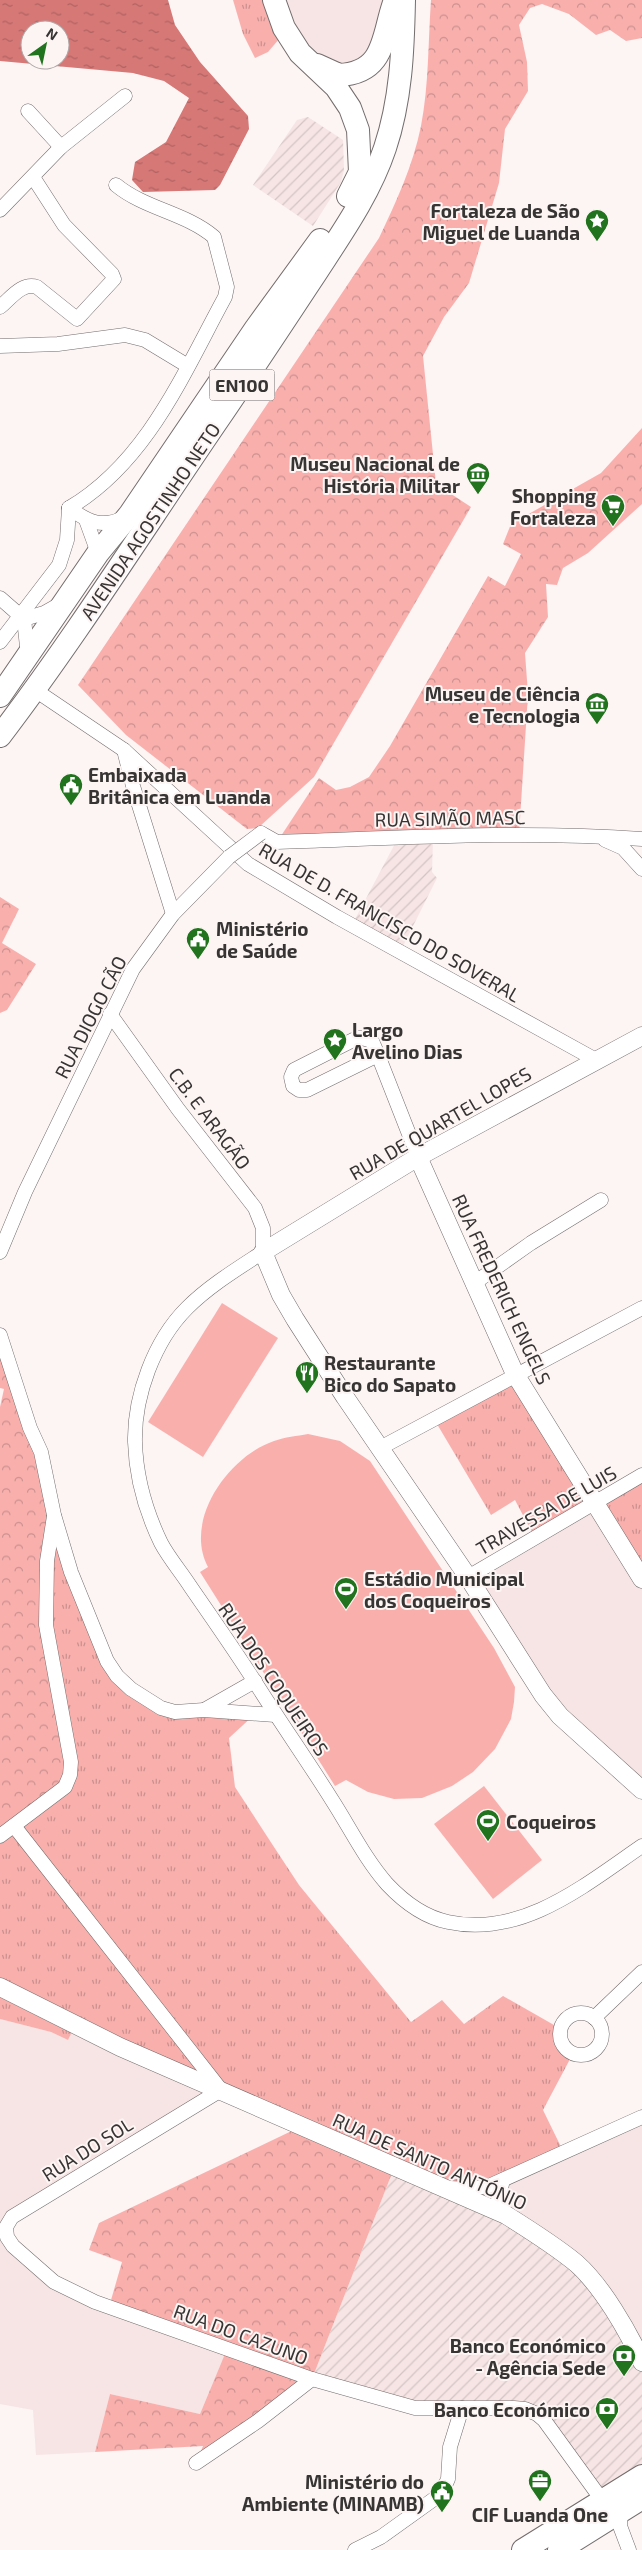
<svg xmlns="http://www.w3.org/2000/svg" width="642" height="2550" font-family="'Exo 2',sans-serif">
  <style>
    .built { fill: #f6e5e4 }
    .industrial { fill: url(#industrial-furrows) }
    .grass { fill: url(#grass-tufts) }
    .forest { fill: url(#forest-crowns) }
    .pitch { fill: #f9b0ad }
    .water { fill: url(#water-ripples); fill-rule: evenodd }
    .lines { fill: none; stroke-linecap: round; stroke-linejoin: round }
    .minor-casing { stroke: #746d6d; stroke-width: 15 }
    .tertiary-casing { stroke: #746d6d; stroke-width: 19 }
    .primary-casing { stroke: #746d6d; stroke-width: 24 }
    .minor { stroke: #fff; stroke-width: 14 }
    .tertiary { stroke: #fff; stroke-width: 18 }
    .primary { stroke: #fff; stroke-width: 22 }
    .minor-bridge-casing { stroke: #746d6d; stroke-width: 15; stroke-linecap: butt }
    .minor-bridge { stroke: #fff; stroke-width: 14 }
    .labels { text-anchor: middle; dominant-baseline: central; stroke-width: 4; stroke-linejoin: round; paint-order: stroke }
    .shield { fill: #fdf4f4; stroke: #726e6e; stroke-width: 1 }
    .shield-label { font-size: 18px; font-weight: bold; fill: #373434 }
    .poi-label { font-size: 19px; font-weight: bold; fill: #373434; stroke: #fdf4f4; text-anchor: end }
    .street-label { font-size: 19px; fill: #373434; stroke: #fdf4f4 }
  </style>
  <defs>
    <pattern id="industrial-furrows" width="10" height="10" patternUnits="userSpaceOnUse" patternTransform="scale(1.25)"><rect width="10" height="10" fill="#f6e5e4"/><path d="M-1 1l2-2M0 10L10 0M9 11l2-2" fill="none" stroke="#d4c5c4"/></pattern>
    <pattern id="grass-tufts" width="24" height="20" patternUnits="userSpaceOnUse" patternTransform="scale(1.25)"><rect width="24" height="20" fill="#f9b0ad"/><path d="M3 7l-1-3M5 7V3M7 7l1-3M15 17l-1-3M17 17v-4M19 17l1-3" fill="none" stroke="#ca908e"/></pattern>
    <pattern id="forest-crowns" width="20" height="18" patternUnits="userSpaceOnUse" patternTransform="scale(1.25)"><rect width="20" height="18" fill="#f9b0ad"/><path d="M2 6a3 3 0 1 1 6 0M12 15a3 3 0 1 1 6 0" fill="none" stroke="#ca908e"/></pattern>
    <pattern id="water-ripples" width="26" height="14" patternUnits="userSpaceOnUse" patternTransform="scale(1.25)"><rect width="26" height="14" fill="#d67876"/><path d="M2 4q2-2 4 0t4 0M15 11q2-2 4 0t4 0" fill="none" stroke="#ae6362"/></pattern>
  </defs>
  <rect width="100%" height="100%" fill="#fdf4f4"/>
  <g class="built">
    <path d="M275 0H395L367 67 314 63Z"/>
    <path d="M594 1502 642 1579V1789L562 1714 468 1577Z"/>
    <path d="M0 2019 51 2032 68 2040 76 2024 221 2090 23 2210 7 2237 54 2282 227 2349 200 2414 110 2394 95 2452 36 2455 33 2410 0 2404Z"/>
    <path d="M642 2117V2352L506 2215 499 2190 532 2165Z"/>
  </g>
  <g class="industrial">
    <path d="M308 117 343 140 344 170 341 182 313 226 253 185 297 120Z"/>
    <path d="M433 837 432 872 437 878 400 952 352 925 398 838Z"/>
    <path d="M394 2168 506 2215 577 2264 642 2362V2476L602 2500 537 2414 448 2409 312 2379Z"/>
  </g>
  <g class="grass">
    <path d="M233 0H274L286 31 268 52 255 58 243 34Z"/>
    <path d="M515 1374 594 1502 642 1475V1578L594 1503 535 1538 515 1500 491 1515 434 1419Z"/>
    <path d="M54 1515 117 1676 175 1712 255 1714 229 1738 235 1787 274 1847 299 1885 411 2022 442 2000 464 2024 503 1996 561 2029 562 2043 571 2053 569 2061 543 2110 563 2151 468 2189 76 2024 68 2040 51 2032 0 2019V1836L46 1625Z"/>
  </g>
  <g class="forest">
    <path d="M431 0H642V38L626 41 610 30 596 35 569 14 542 4 530 8 519 25 527 62 528 91 505 129 499 183 469 283 444 317 423 356 436 484 471 507 314 777 258 828 247 829 126 735 78 685 379 238C396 202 413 166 421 126 429 85 428 42 431 0Z"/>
    <path d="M642 428V504L588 553 563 568 557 585 546 584 548 617 525 653 528 694 519 835 277 842 319 778 336 790 350 787 369 777 390 746 488 576 505 586 521 554 503 544 511 524 601 473Z"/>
    <path d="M0 897 19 909 2 943 36 964 7 1010 0 1013Z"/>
    <path d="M0 1350 48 1483 54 1674 70 1775 0 1836V1407L4 1389 0 1388Z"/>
    <path d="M302 2126 394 2168 312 2379 196 2463 203 2446 95 2452 110 2394 200 2414 227 2349 109 2307 122 2262 89 2250 99 2223Z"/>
  </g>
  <g class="pitch">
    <path d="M222 1303 278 1338 203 1457 148 1422Z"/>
    <path d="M308 1434 340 1441 370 1461 494 1648 515 1687 514 1702 511 1719 495 1749 473 1772 452 1786 422 1798 394 1799 368 1792 346 1780 335 1786 200 1572 208 1567C183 1520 229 1456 274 1441 285 1437 297 1436 308 1434Z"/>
    <path d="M484 1786 542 1860 493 1899 434 1824Z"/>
  </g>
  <path class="water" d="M0 0H168L175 25 200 62 248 116 249 129 220 185 215 190 143 192 132 180 135 162 166 142 189 98 164 81 133 73 0 61ZM30 30H60V60H30Z"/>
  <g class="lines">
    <g class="minor-casing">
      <g id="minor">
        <path d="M28 111 61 147"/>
        <path d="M0 210 61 147 125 96"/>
        <path d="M0 307C11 298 22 282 37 287L77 319 114 279 112 274 64 225 33 177"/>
        <path d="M0 346 58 344 125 335 145 340 188 366"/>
        <path d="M69 508C147 462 183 374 225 297L227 287 214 237C186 213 145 209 116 185"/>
        <path d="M69 508C88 522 103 529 125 517"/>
        <path d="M86 520 98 553"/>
        <path d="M0 598 24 619 28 656"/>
        <path d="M24 619 44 613 60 604"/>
        <path d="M0 642 59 565 67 540 69 508"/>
        <path d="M35 690 124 750 248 864 337 917 596 1060"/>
        <path d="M124 750 133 786 173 914"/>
        <path d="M261 833 277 842C398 838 521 830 642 839"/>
        <path d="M605 840 623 848 642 869"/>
        <path d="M110 1014 178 1109 255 1208 263 1228V1252C237 1269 209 1286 187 1308 154 1341 134 1396 135 1442 136 1476 146 1512 161 1543 169 1558 181 1572 190 1586 212 1618 234 1649 255 1682 280 1722 307 1760 332 1800 350 1828 365 1859 387 1884 403 1901 424 1917 448 1922 522 1938 585 1885 642 1846"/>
        <path d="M357 1038H362L372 1041 378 1055 307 1090H299L293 1086 291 1077 294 1070Z"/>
        <path d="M378 1055 418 1157"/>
        <path d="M0 1252 25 1192 133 969 173 914 229 857"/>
        <path d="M473 1284 531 1243 601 1200"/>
        <path d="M0 1335 30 1428 41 1452 54 1515 71 1572 107 1661 117 1676 131 1689 161 1708 175 1712 204 1710 275 1715"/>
        <path d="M380 1448 642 1308"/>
        <path d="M468 1577 642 1475"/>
        <path d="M204 1710 255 1681"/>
        <path d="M14 1826 221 2090 12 2217 6 2227 7 2237 13 2246 54 2282 95 2302 312 2379 415 2408H514L525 2409 537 2414 544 2420 602 2500"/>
        <path d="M0 1836 65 1787 70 1775 71 1762 46 1625 47 1561 54 1516"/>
        <circle cx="581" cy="2034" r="21"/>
        <path d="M594 2018 642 1972"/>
        <path d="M503 2180 498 2200 506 2215"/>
        <path d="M450 2188 468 2189 489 2186 642 2117"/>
        <path d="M196 2463 258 2421 312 2379"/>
        <path d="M621 2508 620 2526 629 2550"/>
        <path d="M355 2550 381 2537 441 2494 448 2479 450 2447 462 2408"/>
      </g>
    </g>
    <g class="tertiary-casing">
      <g id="tertiary">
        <path d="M642 1036 418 1157 263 1252 281 1295 295 1319 345 1397 468 1577 543 1695 560 1716 642 1790"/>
        <path d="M418 1157 515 1374 642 1579"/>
        <path d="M0 1987 120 2047 506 2215C530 2230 554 2245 576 2263 602 2286 628 2331 642 2362"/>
      </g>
    </g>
    <g class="primary-casing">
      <g id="primary">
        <path d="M274 0 284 28 300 53 336 87 350 108 358 130 360 172 348 196"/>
        <path d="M317 65 339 75C387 73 382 34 395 0"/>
        <path d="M0 696 98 553 130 514 256 328 320 240"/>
        <path d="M0 736C80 631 149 520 224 411 254 367 283 323 312 279 339 237 369 196 385 148 401 100 403 51 404 0"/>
        <path d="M523 2550 642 2476"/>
        <path d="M559 2550 642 2498"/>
      </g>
    </g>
    <use href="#minor" class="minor"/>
    <use href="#tertiary" class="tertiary"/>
    <use href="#primary" class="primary"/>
    <g class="minor-bridge-casing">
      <path id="minor-bridge" d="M229 857 261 833"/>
    </g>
    <use href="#minor-bridge" class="minor-bridge"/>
  </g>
  <defs>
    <g id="sight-pin" transform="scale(1.25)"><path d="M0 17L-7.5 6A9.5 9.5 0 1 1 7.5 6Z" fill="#21731d" stroke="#fdf4f4"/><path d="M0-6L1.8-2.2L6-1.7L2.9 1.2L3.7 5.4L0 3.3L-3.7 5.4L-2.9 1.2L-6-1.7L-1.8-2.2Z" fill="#fff"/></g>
    <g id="museum-pin" transform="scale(1.25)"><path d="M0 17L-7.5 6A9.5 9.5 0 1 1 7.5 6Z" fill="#21731d" stroke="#fdf4f4"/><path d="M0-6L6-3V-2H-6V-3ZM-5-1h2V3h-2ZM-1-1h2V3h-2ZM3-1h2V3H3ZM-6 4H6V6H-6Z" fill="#fff"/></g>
    <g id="supermarket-pin" transform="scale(1.25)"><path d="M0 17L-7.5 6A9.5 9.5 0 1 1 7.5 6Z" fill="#21731d" stroke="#fdf4f4"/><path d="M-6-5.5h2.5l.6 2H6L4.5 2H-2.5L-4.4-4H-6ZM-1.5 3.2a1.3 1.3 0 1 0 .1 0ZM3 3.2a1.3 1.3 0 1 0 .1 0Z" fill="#fff"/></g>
    <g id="civic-pin" transform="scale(1.25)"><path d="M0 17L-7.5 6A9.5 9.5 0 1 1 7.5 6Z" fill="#21731d" stroke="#fdf4f4"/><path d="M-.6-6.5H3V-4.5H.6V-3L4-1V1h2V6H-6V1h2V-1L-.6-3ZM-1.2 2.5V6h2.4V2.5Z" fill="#fff"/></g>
    <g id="restaurant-pin" transform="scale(1.25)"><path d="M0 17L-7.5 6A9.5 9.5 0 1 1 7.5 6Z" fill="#21731d" stroke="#fdf4f4"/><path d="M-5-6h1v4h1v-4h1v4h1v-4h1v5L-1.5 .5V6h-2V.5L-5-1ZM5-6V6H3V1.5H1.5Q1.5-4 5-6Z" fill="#fff"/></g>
    <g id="stadium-pin" transform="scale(1.25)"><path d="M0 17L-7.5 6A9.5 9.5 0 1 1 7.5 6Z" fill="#21731d" stroke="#fdf4f4"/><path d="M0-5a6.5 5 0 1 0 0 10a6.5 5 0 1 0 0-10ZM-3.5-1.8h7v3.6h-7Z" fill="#fff"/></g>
    <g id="bank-pin" transform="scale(1.25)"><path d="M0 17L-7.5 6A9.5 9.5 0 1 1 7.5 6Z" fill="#21731d" stroke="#fdf4f4"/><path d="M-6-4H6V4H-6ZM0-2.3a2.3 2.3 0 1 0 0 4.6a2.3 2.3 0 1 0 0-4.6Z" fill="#fff"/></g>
    <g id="office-pin" transform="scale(1.25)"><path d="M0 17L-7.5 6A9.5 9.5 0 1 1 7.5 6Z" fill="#21731d" stroke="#fdf4f4"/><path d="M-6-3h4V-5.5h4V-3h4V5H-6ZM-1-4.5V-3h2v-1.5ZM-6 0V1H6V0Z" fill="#fff"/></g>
  </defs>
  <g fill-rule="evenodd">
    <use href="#sight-pin" x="597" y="221"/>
    <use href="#museum-pin" x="478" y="474"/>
    <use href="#supermarket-pin" x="613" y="506"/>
    <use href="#museum-pin" x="597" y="704"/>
    <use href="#civic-pin" x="71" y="785"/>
    <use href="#civic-pin" x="198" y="939"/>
    <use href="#sight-pin" x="335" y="1040"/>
    <use href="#restaurant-pin" x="307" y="1373"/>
    <use href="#stadium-pin" x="346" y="1589"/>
    <use href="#stadium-pin" x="488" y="1821"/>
    <use href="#bank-pin" x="624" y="2356"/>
    <use href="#bank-pin" x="607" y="2409"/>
    <use href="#office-pin" x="540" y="2481"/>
    <use href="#civic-pin" x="442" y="2492"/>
  </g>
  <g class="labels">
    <rect class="shield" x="209.5" y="369.5" width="65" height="31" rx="4"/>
    <g class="shield-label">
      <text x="242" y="385">EN100</text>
    </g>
    <g class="poi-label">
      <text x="580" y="210">Fortaleza de São<tspan x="580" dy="22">Miguel de Luanda</tspan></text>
      <text x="460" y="463">Museu Nacional de<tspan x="460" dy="22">História Militar</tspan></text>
      <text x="596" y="495">Shopping<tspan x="596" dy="22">Fortaleza</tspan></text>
      <text x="580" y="693">Museu de Ciência<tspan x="580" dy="22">e Tecnologia</tspan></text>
      <text x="88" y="774" text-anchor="start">Embaixada<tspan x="88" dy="22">Britânica em Luanda</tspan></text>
      <text x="216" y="928" text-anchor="start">Ministério<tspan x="216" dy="22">de Saúde</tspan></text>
      <text x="352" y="1029" text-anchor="start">Largo<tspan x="352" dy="22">Avelino Dias</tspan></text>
      <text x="324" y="1362" text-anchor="start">Restaurante<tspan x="324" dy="22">Bico do Sapato</tspan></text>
      <text x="364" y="1578" text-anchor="start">Estádio Municipal<tspan x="364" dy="22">dos Coqueiros</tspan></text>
      <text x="506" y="1821" text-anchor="start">Coqueiros</text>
      <text x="606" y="2345">Banco Económico<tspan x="606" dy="22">- Agência Sede</tspan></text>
      <text x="590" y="2409">Banco Económico</text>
      <text x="424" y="2481">Ministério do<tspan x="424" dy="22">Ambiente (MINAMB)</tspan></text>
      <text x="540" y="2514" text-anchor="middle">CIF Luanda One</text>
    </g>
    <g class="street-label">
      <text transform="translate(150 521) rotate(-56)">AVENIDA AGOSTINHO NETO</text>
      <text transform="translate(450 818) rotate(-1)">RUA SIMÃO MASC</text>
      <text transform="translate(390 922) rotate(30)">RUA DE D. FRANCISCO DO SOVERAL</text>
      <text transform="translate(90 1017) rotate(-63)">RUA DIOGO CÃO</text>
      <text transform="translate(210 1118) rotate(53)">C.B. E ARAGÃO</text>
      <text transform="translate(440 1123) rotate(-30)">RUA DE QUARTEL LOPES</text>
      <text transform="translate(502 1289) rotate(65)">RUA FREDERICH ENGELS</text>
      <text transform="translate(546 1510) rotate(-30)">TRAVESSA DE LUIS</text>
      <text transform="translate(274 1679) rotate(56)">RUA DOS COQUEIROS</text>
      <text transform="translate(87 2149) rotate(-32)">RUA DO SOL</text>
      <text transform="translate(430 2161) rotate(24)">RUA DE SANTO ANTÓNIO</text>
      <text transform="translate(241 2334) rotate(20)">RUA DO CAZUNO</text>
    </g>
  </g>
  <g transform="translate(45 45) rotate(33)"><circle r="24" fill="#fdf4f4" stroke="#aea7a7"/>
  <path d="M0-4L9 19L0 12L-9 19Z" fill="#21731d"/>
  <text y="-8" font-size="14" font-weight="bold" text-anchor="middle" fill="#373434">N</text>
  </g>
</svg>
